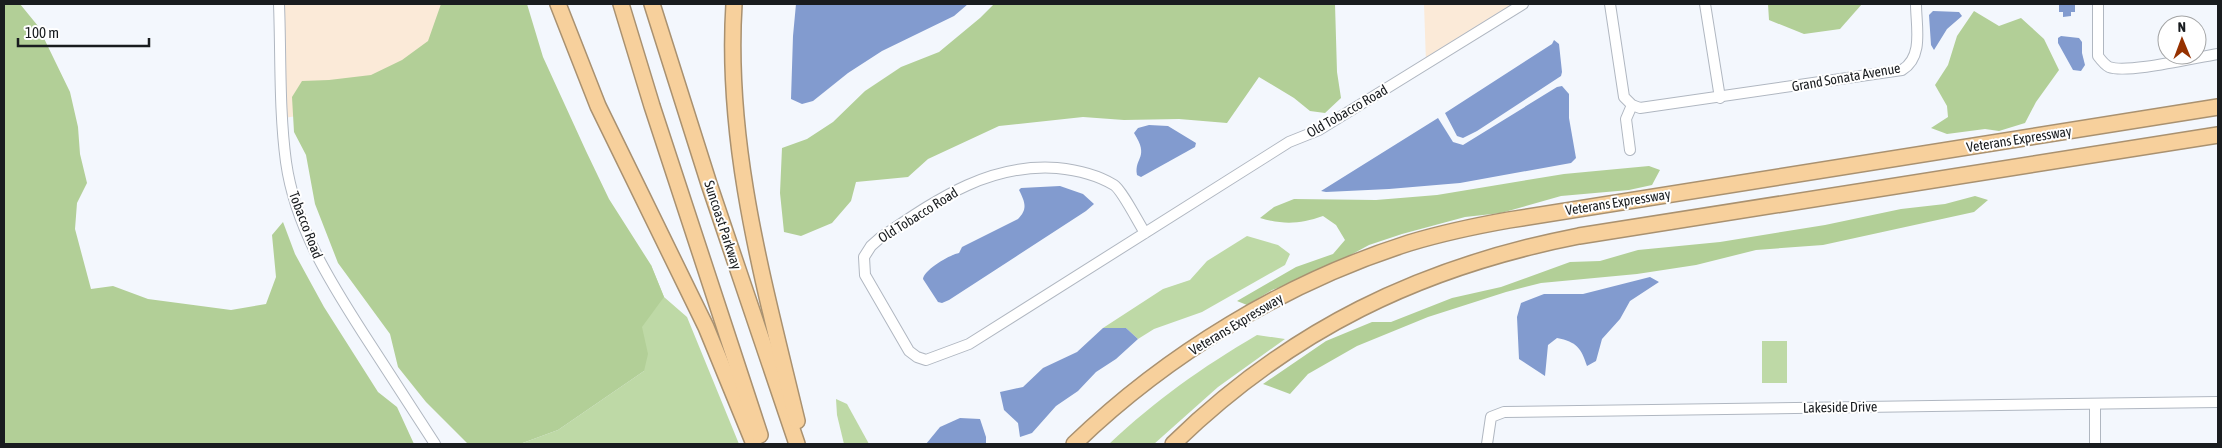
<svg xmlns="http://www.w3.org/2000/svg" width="2222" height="448" font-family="'Asap Condensed',sans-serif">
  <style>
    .commercial { fill: #fbead8 }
    .green { fill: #bed9a6 }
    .forest { fill: #b2cf97 }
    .water { fill: #829bcf }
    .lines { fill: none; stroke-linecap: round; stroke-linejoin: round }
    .minor-casing { stroke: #b0b7c1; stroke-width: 12 }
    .highway-casing { stroke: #a99170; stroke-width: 18 }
    .minor { stroke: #fff; stroke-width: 10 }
    .highway { stroke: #f7d09c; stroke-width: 15 }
    .labels { text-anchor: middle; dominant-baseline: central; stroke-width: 4; stroke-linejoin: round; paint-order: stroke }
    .street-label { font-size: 14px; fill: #191c1f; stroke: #fff }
  </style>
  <rect width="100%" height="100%" fill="#f3f7fd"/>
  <g class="commercial">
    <path d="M283 4H497L341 109 284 118Z"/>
    <path d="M1424 4H1518L1426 63Z"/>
  </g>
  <g class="green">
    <path d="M1247 236 1278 245 1290 254 1285 265 1202 312 1154 329 1138 339 1126 328H1103L1163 289 1190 280 1207 261Z"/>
    <path d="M338 238 651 265 664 297 687 317 739 444H520L558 430 644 371Z"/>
    <path d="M1257 335 1285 339 1218 387 1154 444H1109C1157 399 1201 368 1257 335Z"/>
    <path d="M1787 341V383H1762V341Z"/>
    <path d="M836 399 847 404 869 444H844L837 415Z"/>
  </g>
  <g class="forest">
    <path d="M4 4H20L38 26 70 92 78 127 80 154 87 183 77 203 75 229 91 289 113 286 148 299 231 310 266 304 276 277 272 235 283 222 295 254 324 307 378 392 397 407 414 444H4Z"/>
    <path d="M441 4H527L543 57 586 151 609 199 651 265 664 297 642 327 648 354 644 371 558 430 520 444H468L426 402 398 367 390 334 338 263 315 204 306 155 294 132 292 97 302 81 329 80 371 75 402 60 428 41Z"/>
    <path d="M994 4H1335L1337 72 1341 98 1325 113 1310 111 1294 98 1259 77 1227 123 1179 119 1124 120 1083 117 999 126 928 159 908 177 856 182 851 201 832 223 801 236 784 232 780 193 782 148 807 139 833 122 865 91 901 67 939 52 980 18Z"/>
    <path d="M1768 4H1862L1840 29 1804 34 1769 20Z"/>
    <path d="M1974 11 1999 26 2021 18 2044 39 2059 70 2036 102 2025 123 1999 131 1985 129 1947 134 1931 128 1948 117 1947 106 1935 85 1948 65 1957 36Z"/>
    <path d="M1649 166 1660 170 1652 185 1629 190 1561 196 1501 213 1465 217 1402 234 1369 245 1312 276 1272 290 1247 305 1237 301 1296 267 1333 254 1345 240 1336 225 1323 216C1300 224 1284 225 1260 218L1274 207 1294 199 1376 200 1437 195 1564 174Z"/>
    <path d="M1975 196 1988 200 1974 212 1823 245 1756 250 1696 265 1637 274 1541 283 1506 292 1428 317 1357 346 1308 374 1290 394 1263 384 1326 341 1372 322H1391L1452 298 1501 287 1570 262 1600 261 1638 250 1720 242 1825 225 1901 209 1945 204Z"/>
  </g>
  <g class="water">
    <path d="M796 4H968L954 16 882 51 848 73 813 101 802 104 791 99 793 36Z"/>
    <path d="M2059 4H2075V12H2071V16L2063 17V12H2059Z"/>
    <path d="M1933 11 1959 12 1962 16 1947 29 1934 50 1931 45 1929 15Z"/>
    <path d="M2061 36 2079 38 2082 42V53L2085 65 2081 71 2073 70 2058 43V38Z"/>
    <path d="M1554 40 1559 44 1562 72 1561 76 1477 131 1463 138 1457 136 1445 113 1552 44Z"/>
    <path d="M1562 86 1569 94V118L1576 158 1571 163 1460 183 1389 189 1326 192 1321 191 1438 118 1453 142 1463 145 1557 87Z"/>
    <path d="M1149 125 1168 126 1196 143 1195 147 1141 177 1137 175C1134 157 1150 158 1134 133L1138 128Z"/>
    <path d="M1060 186 1083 194 1094 204 1086 211 949 300 942 303 938 302 923 279C924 270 949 255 959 253L962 247 1018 219C1028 209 1025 202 1019 190L1021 188Z"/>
    <path d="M1650 277 1659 282 1630 301 1620 319 1602 339 1596 361 1587 366C1581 348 1577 342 1557 338L1548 345 1545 376 1519 359 1517 317 1521 303 1544 294H1583Z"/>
    <path d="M1103 328H1126L1138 339 1116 359 1096 372 1078 391 1056 406 1032 433 1020 437 1018 423 1004 410 1000 392 1023 387 1043 368 1077 352Z"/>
    <path d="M960 418 980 419 986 437V444H926L940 427Z"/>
  </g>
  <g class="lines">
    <g class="minor-casing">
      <g id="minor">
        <path d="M279 4C281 56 279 110 286 162 295 226 329 280 363 333 387 370 411 407 435 444"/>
        <path d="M1610 4 1624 97 1632 105 1640 108 1902 70C1924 57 1916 26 1916 4"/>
        <path d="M1705 4 1720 98"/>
        <path d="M2098 4V56C2101 60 2105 65 2109 67 2127 74 2197 57 2218 54"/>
        <path d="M1630 150 1626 119 1632 105"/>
        <path d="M1145 233C1139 224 1122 190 1114 185 1096 174 1077 170 1057 168 987 163 935 201 880 238L871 246 864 257 865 275 909 351 917 357 926 360 969 344 1289 142 1319 130 1523 4"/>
        <path d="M2095 404V444"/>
        <path d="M1487 444 1491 417 1504 412 2218 402"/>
      </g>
    </g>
    <g class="highway-casing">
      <g id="highway">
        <path d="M558 4 598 106 706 327 754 444"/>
        <path d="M621 4 652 106 760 435"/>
        <path d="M652 4 709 184 797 444"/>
        <path d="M734 4C725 147 764 283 797 421"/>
        <path d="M1074 444C1167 354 1286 282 1409 243 1442 233 1475 226 1509 220L2218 107"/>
        <path d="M1173 444C1290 330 1420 267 1579 236L2218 135"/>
      </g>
    </g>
    <use href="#minor" class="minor"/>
    <use href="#highway" class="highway"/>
  </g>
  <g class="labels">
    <g class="street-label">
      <text transform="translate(1846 77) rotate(-10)">Grand Sonata Avenue</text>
      <text transform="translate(1347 111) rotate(-30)">Old Tobacco Road</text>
      <text transform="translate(2019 139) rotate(-9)">Veterans Expressway</text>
      <text transform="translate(1618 202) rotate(-9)">Veterans Expressway</text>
      <text transform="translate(918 215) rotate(-32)">Old Tobacco Road</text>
      <text transform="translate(306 225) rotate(69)">Tobacco Road</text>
      <text transform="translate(723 225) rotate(72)">Suncoast Parkway</text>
      <text transform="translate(1236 324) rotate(-31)">Veterans Expressway</text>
      <text transform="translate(1840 407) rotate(-1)">Lakeside Drive</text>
    </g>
  </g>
  <rect width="2222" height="448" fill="none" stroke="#191c1f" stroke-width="10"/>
  <g transform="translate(2182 40) rotate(359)"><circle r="24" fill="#ffffff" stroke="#a3a4a5"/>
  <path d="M0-4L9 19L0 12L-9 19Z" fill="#963100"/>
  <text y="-8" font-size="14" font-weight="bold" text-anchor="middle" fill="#191c1f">N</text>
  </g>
  <path d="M18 38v8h131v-8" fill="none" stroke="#191c1f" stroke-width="2.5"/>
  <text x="25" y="38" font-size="15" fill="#191c1f" stroke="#ffffff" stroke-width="4" paint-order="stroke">100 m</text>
</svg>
